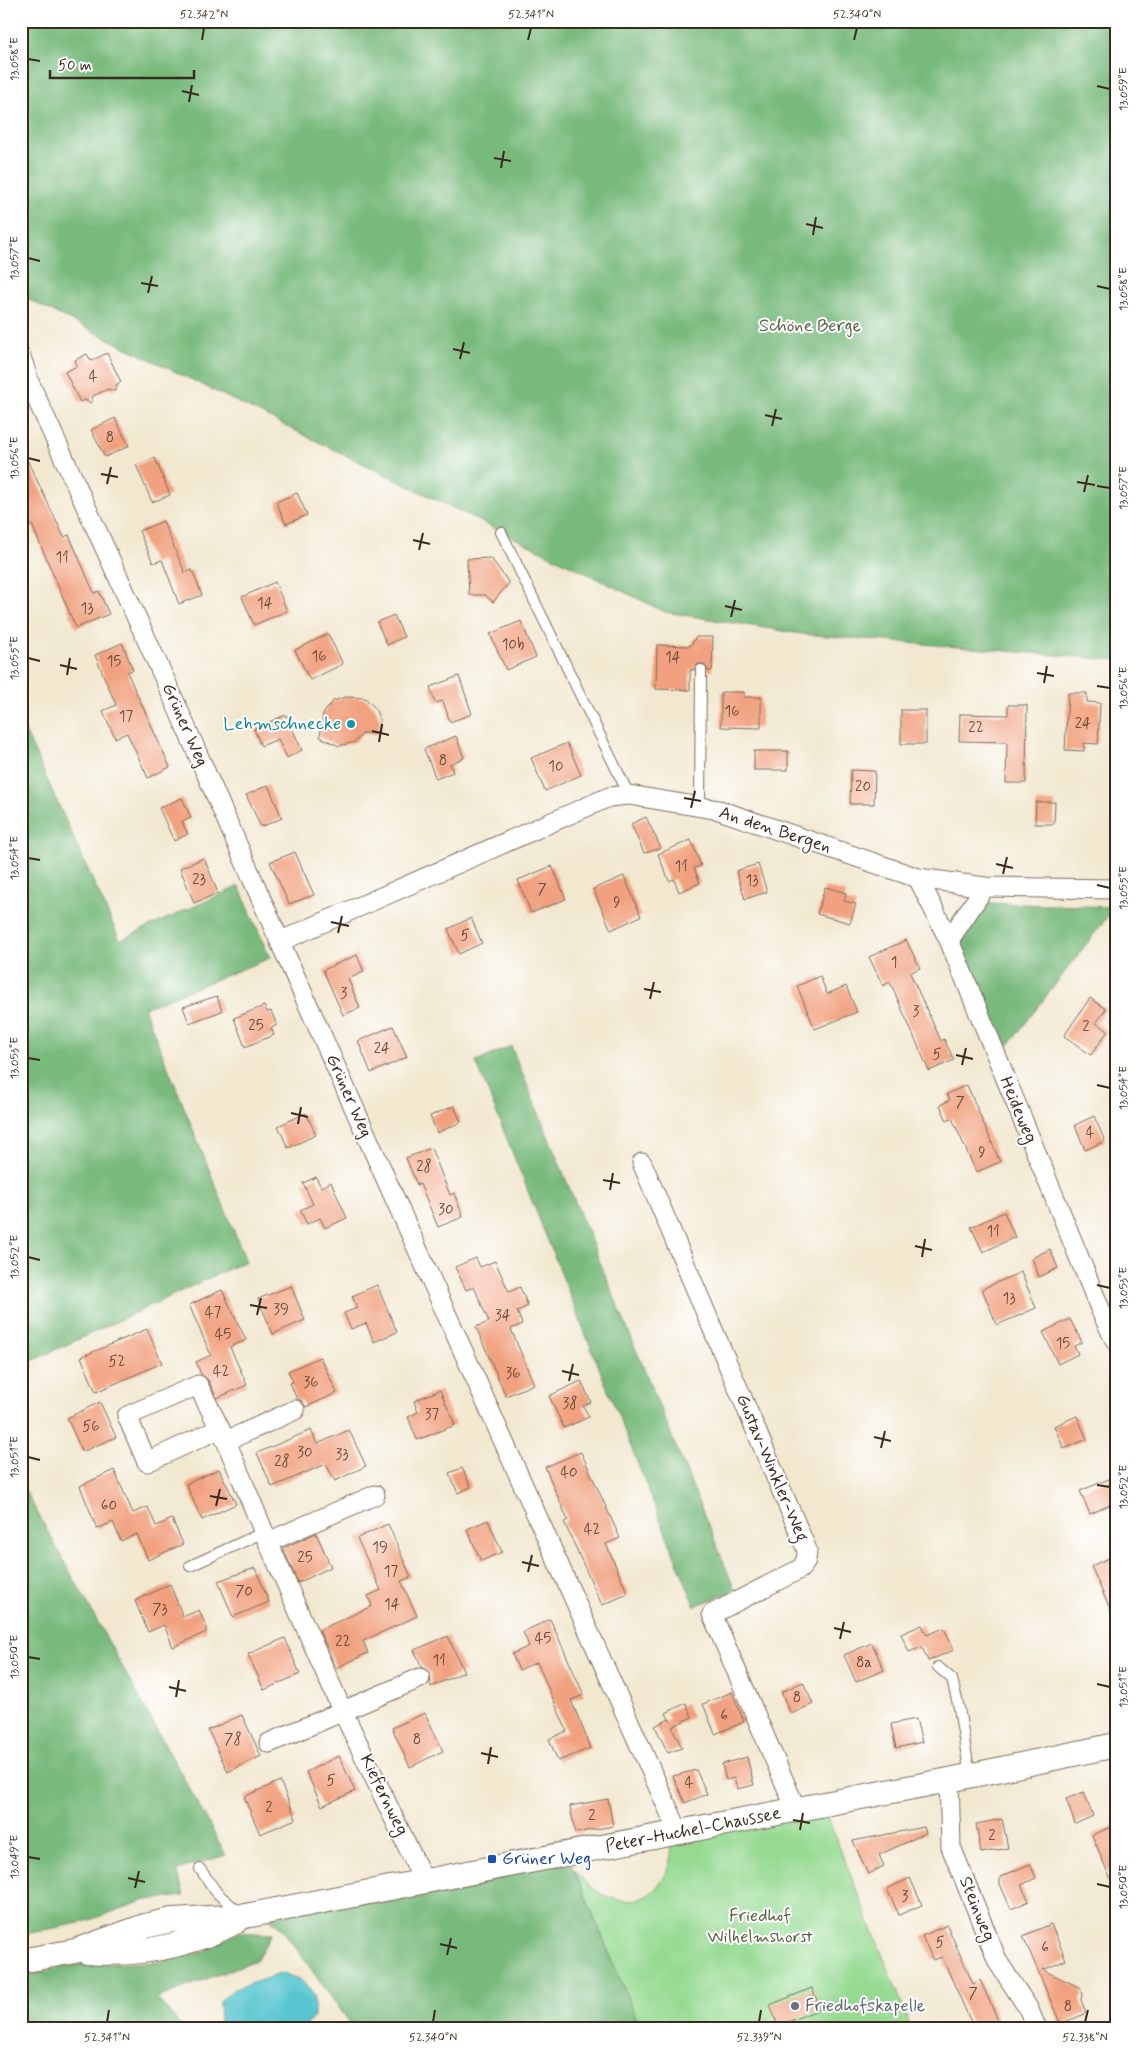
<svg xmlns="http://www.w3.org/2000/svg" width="1137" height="2050" font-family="Mynerve,sans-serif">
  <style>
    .green { fill: #96da92; stroke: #688258 }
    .forest { fill: #78ba7c; stroke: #5a724d }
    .water { fill: #59c6d0; stroke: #4a7877 }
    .building { fill: #f1a17f }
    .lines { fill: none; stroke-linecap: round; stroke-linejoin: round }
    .service-casing { stroke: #7b6c5c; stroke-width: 12 }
    .minor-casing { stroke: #7b6c5c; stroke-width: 21 }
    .tertiary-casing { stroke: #7b6c5c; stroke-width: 26 }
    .service { stroke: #fff; stroke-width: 10 }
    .minor { stroke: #fff; stroke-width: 19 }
    .tertiary { stroke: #fff; stroke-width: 24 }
    .ticks { fill: none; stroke: #3b2a1e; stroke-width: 2 }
    .culture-dot { fill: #0f9aa8; stroke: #fff; stroke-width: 2 }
    .transit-dot { fill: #1a4fb4; stroke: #fff; stroke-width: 2 }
    .worship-dot { fill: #6b7280; stroke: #fff; stroke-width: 2 }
    .labels { text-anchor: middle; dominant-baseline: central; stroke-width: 4; stroke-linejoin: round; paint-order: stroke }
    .number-label { font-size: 15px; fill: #684836 }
    .park-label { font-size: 18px; fill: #565f41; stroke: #fff }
    .culture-label { font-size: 18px; fill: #0d838f; stroke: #fff; text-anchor: end }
    .street-label { font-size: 18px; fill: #3b2a1e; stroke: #fff }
    .transit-label { font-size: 18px; fill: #164399; stroke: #fff; text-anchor: start }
    .worship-label { font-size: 18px; fill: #5b616d; stroke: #fff; text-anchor: start }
    .neatline { fill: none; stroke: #3b2a1e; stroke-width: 2 }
    .ticks-label { font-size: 12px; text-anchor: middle; fill: #3b2a1e }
  </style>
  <rect width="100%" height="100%" fill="#fff"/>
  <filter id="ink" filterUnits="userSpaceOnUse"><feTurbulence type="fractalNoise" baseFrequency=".02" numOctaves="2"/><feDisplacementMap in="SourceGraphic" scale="10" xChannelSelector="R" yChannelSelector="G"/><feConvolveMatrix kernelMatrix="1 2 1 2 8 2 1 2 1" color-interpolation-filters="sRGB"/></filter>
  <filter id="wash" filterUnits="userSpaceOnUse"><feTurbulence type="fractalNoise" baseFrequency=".0096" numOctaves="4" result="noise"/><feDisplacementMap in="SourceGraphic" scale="20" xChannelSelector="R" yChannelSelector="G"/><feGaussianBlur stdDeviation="1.12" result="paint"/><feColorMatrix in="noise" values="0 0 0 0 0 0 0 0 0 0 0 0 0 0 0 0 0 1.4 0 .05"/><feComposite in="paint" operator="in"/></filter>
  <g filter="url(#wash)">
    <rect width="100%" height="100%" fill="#f2e8d0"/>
    <path class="green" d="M825 1811 912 2029H641L574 1869C579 1874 584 1881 590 1886 609 1902 638 1908 656 1888 662 1881 669 1871 671 1861 672 1854 671 1845 671 1838Z"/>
    <g class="forest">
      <path d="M21 21H1116V660L802 634 665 612 21 296Z"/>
      <path d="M21 722 120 940 239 886 270 958 144 1008 246 1261 21 1366Z"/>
      <path d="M988 903 1115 907 1000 1056 962 943Z"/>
      <path d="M511 1046 735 1590 695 1606 476 1062Z"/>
      <path d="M21 1483 226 1855 177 1870 184 1896 146 1900 84 1922 21 1935Z"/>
      <path d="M570 1861 641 2029H337L350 2023 280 1926 267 1917Z"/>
      <path d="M239 1932 272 1934 256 1960 157 1998 183 2029H21V1976L74 1965 159 1962 205 1951Z"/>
    </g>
    <path class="water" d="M283 1973 301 1980 314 1995V2017L303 2029H223L220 2025 219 2002 234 1989Z"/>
    <g id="blocks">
      <g class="building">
        <path d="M107 353 121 382 117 384 115 391 108 389 93 396 91 403 85 400 80 402 65 372 77 366 75 360 87 354 91 361Z"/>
        <path d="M115 418 129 446 105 457 91 430Z"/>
        <path d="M21 447 64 537 69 535 94 593 99 591 109 614 76 628 32 525 21 530Z"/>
        <path d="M155 458 170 495 152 502 136 465Z"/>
        <path d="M297 493 307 515 286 524 276 502Z"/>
        <path d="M163 521 185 573 192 570 202 595 179 604 162 560 153 563 139 531Z"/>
        <path d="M491 558 509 583 493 602 485 595H469L467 559Z"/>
        <path d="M275 582 287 611 254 625 242 597Z"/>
        <path d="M394 615 404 637 387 645 377 622Z"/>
        <path d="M521 621 536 657 506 670 490 634Z"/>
        <path d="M328 634 343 664 310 680 295 650Z"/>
        <path d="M696 637H713L712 671H708L704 664H698L694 670H690V690L656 689 657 645 690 646Z"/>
        <path d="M122 643 133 670 127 672 170 767 148 778 127 733 115 738 103 711 116 705 95 655Z"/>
        <path d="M459 676 472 714 450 722 443 701 435 703 430 687Z"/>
        <path d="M721 692H744V697H761V728L721 727Z"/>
        <path d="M1068 693H1087V702L1100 703 1098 744 1084 743V751L1065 750Z"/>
        <path d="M346 697 365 698 375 708 380 720 378 734 363 733 355 742 339 746 320 737 323 714 333 701Z"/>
        <path d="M1008 705H1027L1026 783H1006L1007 742 959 741 960 714 1008 715Z"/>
        <rect x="901" y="710" width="25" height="34"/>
        <path d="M286 715 302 750 287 758 278 739 261 746 254 729Z"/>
        <path d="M456 736 464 758 450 764 453 772 436 779 424 749Z"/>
        <path d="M567 743 581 775 545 791 531 758Z"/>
        <rect x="754" y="751" width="34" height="19"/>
        <path d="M851 770 875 771 874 804H850Z"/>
        <path d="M268 785 282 818 261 827 246 795Z"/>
        <path d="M182 798 191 818 182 822 188 834 174 841 159 808Z"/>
        <path d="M1036 802H1055L1054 824H1035Z"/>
        <path d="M646 817 661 848 644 853 631 824Z"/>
        <path d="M691 840 701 866 694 868 700 883 679 892 674 879 669 881 658 854Z"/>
        <path d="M295 852 314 895 289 904 270 862Z"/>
        <path d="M204 858 218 893 194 903 180 868Z"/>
        <path d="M758 864 767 892 745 899 736 871Z"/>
        <path d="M552 866 566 899 531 913 518 880Z"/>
        <path d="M624 876 641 916 611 930 593 889Z"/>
        <path d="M825 887 846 893 844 901 856 904 850 923 817 914Z"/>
        <path d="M471 918 482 943 459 954 448 929Z"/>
        <path d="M906 940 920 968 910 973 941 1041 944 1039 954 1060 929 1071 890 982 883 986 869 957Z"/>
        <path d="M357 955 364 972 348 979 360 1008 343 1015 323 970Z"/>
        <path d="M820 976 827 994 846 986 857 1012 815 1029 797 986Z"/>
        <path d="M217 996 222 1011 189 1023 183 1007Z"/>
        <path d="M1090 998 1106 1009 1096 1023 1108 1031 1091 1055 1064 1036Z"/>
        <path d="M264 1006 267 1012 271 1011 277 1025 271 1028 274 1035 245 1047 234 1018Z"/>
        <path d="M393 1026 407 1057 371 1073 358 1041Z"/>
        <path d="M967 1085 1000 1162 976 1172 952 1118 947 1121 940 1105 950 1100 947 1094Z"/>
        <path d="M454 1106 461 1122 437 1133 430 1116Z"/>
        <path d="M306 1113 316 1135 288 1148 278 1126Z"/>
        <path d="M1094 1116 1105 1141 1085 1150 1075 1125Z"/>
        <path d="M431 1148 450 1195 454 1193 463 1217 438 1227 420 1184 417 1185 406 1158Z"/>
        <path d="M316 1177 321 1187 331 1182 347 1218 325 1228 320 1218 307 1224 300 1210 313 1204 303 1183Z"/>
        <path d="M1004 1212 1015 1237 983 1252 971 1227Z"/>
        <path d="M1050 1249 1058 1268 1039 1277 1032 1258Z"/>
        <path d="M476 1258 480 1267 495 1261 509 1292 520 1287 528 1306 517 1311 522 1324 511 1329 534 1384 506 1396 476 1327 489 1322 474 1287 466 1290 455 1267Z"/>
        <path d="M1021 1272 1036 1308 997 1325 982 1289Z"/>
        <path d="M377 1285 397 1332 374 1342 366 1323 351 1329 344 1313 357 1308 352 1296Z"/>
        <path d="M291 1286 305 1320 273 1334 258 1299Z"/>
        <path d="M222 1290 246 1340 230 1347 247 1385 217 1398 208 1380 201 1374 196 1362 211 1355 189 1305Z"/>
        <path d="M1070 1319 1082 1342 1074 1346 1078 1354 1058 1364 1043 1332Z"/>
        <path d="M147 1329 162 1363 96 1392 81 1357Z"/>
        <path d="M320 1357 337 1393 306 1407 302 1401 297 1399 290 1383 293 1382 288 1371Z"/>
        <path d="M581 1381 591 1402 583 1406 589 1417 564 1428 549 1396Z"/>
        <path d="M440 1390 455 1425 417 1440 408 1417 418 1412 414 1401Z"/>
        <path d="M100 1402 116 1437 82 1452 67 1418Z"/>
        <path d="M1077 1416 1087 1439 1064 1449 1054 1426Z"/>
        <path d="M311 1430 317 1444 349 1430 366 1466 335 1481 326 1464 272 1487 257 1453Z"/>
        <path d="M581 1452 620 1538 606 1544 628 1594 602 1605 564 1522 568 1520 545 1467Z"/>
        <path d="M462 1468 471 1487 458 1493 449 1473Z"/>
        <path d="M219 1469 236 1504 202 1520 186 1484Z"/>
        <path d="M114 1470 133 1513 148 1507 156 1526 172 1519 183 1544 148 1560 137 1534 121 1541 113 1522 97 1529 80 1486Z"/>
        <path d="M1116 1476V1502L1090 1514 1080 1491Z"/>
        <path d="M488 1520 502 1552 481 1561 467 1529Z"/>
        <path d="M388 1524 411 1577 401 1581 417 1616 363 1641 368 1653 336 1668 319 1630 372 1606 368 1596 381 1590 357 1538Z"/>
        <path d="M316 1533 331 1567 298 1583 283 1548Z"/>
        <path d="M1116 1555V1623L1091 1566Z"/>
        <path d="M255 1568 269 1602 233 1617 218 1581Z"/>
        <path d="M170 1584 183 1617 199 1610 206 1626V1632L173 1647 164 1625 148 1632 135 1601Z"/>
        <path d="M550 1619 584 1695 571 1700 591 1748 558 1761 549 1739 567 1731 537 1662 519 1670 512 1654 529 1646 523 1632Z"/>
        <path d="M922 1625 927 1635 944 1628 954 1650 928 1661 922 1647 909 1652 901 1634Z"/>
        <path d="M448 1636 464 1672 431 1687 430 1673 422 1667 414 1650Z"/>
        <path d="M285 1638 300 1674 264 1690 248 1654Z"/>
        <path d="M872 1643 884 1670 856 1682 844 1655Z"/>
        <path d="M803 1682 813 1704 791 1714 781 1692Z"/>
        <path d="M732 1692 744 1722 715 1734 703 1704Z"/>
        <path d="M686 1703 692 1717 672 1727 682 1748 668 1753 655 1726 669 1719 670 1721 666 1713Z"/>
        <path d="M425 1713 443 1751 410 1767 392 1728Z"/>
        <path d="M242 1715 261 1756 228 1772 208 1730Z"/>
        <path d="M916 1719 922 1742 896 1748 891 1724Z"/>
        <path d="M339 1756 355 1791 322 1806 306 1772Z"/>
        <path d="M747 1757 754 1785 737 1789 734 1778 726 1780 722 1764Z"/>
        <path d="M696 1770 707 1794 685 1803 673 1776Z"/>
        <path d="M280 1781 296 1819 260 1834 244 1797Z"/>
        <path d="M1084 1792 1093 1816 1075 1824 1066 1799Z"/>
        <path d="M608 1799 613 1826 575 1833 570 1806Z"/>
        <path d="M1002 1819 1008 1848 981 1853 976 1824Z"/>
        <path d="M1116 1825V1892L1092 1835Z"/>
        <path d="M924 1827 926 1833 879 1855 884 1866 868 1874 853 1841Z"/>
        <path d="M1030 1864 1036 1878 1021 1885 1029 1901 1011 1909 1000 1884V1877Z"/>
        <path d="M910 1878 922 1905 899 1915 887 1889Z"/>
        <path d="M1051 1924 1066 1960 1043 1970 1079 1987 1082 1994 1081 2000 1086 2013 1061 2025 1023 1936Z"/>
        <path d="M947 1925 973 1984 980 1980 1002 2029H974L942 1957 933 1960 922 1936Z"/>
        <path d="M812 1988 820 2009 778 2026 770 2005Z"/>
      </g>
    </g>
  </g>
  <g filter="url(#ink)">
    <use href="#blocks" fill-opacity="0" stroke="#7b6c5c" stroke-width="1"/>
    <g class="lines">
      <g class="service-casing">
        <g id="service">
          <path d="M501 532 629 795"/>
          <path d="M700 807 701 670"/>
          <path d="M190 1566 264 1532"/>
          <path d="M938 1667 952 1679 959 1708 970 1776"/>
          <path d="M200 1869 217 1893 240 1913"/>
        </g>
      </g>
      <g class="minor-casing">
        <g id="minor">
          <path d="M21 357 30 384 171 693 287 958 679 1833"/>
          <path d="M918 878 949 940 1101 1311 1116 1342"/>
          <path d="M949 940 985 887"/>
          <path d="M281 941 609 797 629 795 719 810 918 878 985 887 1116 889"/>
          <path d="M642 1163 807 1550C807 1558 806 1563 800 1569L712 1614 796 1809"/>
          <path d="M219 1429 147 1462 127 1416 198 1385 226 1441 268 1542 342 1710 424 1881"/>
          <path d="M226 1441 295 1410"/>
          <path d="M268 1542 375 1495"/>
          <path d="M269 1743 420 1678"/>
          <path d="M949 1780 951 1847 998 1962 1028 2008 1037 2029"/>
        </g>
      </g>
      <g class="tertiary-casing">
        <g id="tertiary">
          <path d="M87 1952C140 1956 189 1946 235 1922"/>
          <path d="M21 1961 75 1951 145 1926 172 1920 245 1916 949 1780 1116 1745"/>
        </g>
      </g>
      <use href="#service" class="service"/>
      <use href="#minor" class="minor"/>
      <use href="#tertiary" class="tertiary"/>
    </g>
  </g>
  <path class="ticks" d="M202 40 204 28M528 40 531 28M854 40 857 28M28 59 40 61M1097 86 1110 89M182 91 199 95M189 102 192 85M494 158 511 161M501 168 504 151M806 224 823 228M813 235 816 217M28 258 40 261M141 283 158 286M1097 286 1110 289M148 293 152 276M453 349 470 353M460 359 464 342M765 415 782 419M772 426 776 409M28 458 40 461M101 474 118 477M1077 482 1095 485M107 484 111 467M1097 486 1110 488M1084 492 1088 475M413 540 430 544M419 550 423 533M725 606 742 610M731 617 735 600M28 658 40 661M60 665 77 669M1037 673 1054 676M67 675 70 658M1044 683 1047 666M1097 686 1110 688M372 731 389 735M379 742 382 724M684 798 701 801M691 808 695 791M28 858 40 860M996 864 1013 868M1003 874 1007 857M1097 885 1110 888M331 922 349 926M338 933 342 916M644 989 661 992M650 999 654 982M956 1055 973 1059M28 1058 40 1060M962 1065 966 1048M1097 1085 1110 1088M291 1113 308 1117M298 1124 301 1107M603 1180 620 1183M610 1190 613 1173M915 1246 932 1250M28 1257 40 1260M922 1257 925 1239M1097 1285 1110 1288M250 1305 267 1308M257 1315 261 1298M562 1371 579 1375M569 1381 573 1364M874 1437 891 1441M881 1448 885 1431M28 1457 40 1460M1097 1485 1110 1487M210 1496 227 1499M216 1506 220 1489M522 1562 539 1566M528 1572 532 1555M834 1628 851 1632M840 1639 844 1622M28 1657 40 1659M1097 1684 1110 1687M169 1687 186 1691M176 1697 179 1680M481 1753 498 1757M488 1764 491 1747M793 1820 810 1823M800 1830 803 1813M28 1857 40 1859M128 1878 145 1882M1097 1884 1110 1887M135 1888 139 1871M440 1944 457 1948M447 1955 451 1938M107 2022 109 2010M433 2022 435 2010M759 2022 761 2010M1085 2022 1088 2010"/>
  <circle class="culture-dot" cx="351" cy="724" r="5"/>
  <rect class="transit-dot" x="487" y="1854" width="10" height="10" rx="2.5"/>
  <circle class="worship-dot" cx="795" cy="2006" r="5"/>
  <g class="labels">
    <g class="number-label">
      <text x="93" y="377">4</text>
      <text x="110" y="438">8</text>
      <text x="62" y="558">11</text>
      <text x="265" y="604">14</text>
      <text x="87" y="609">13</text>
      <text x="513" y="645">10b</text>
      <text x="319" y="657">16</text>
      <text x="673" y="658">14</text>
      <text x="114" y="662">15</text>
      <text x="732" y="712">16</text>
      <text x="126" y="717">17</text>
      <text x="1083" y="724">24</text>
      <text x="976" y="728">22</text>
      <text x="443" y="761">8</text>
      <text x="556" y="767">10</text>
      <text x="863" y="787">20</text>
      <text x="681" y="867">11</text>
      <text x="199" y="880">23</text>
      <text x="752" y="881">13</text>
      <text x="542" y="890">7</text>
      <text x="617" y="903">9</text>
      <text x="465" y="936">5</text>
      <text x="894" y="963">1</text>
      <text x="344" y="994">3</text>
      <text x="916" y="1012">3</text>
      <text x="256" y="1026">25</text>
      <text x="1086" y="1027">2</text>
      <text x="382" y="1049">24</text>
      <text x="937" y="1055">5</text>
      <text x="960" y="1103">7</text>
      <text x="1090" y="1133">4</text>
      <text x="982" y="1153">9</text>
      <text x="424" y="1167">28</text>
      <text x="446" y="1210">30</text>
      <text x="993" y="1232">11</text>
      <text x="1009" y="1299">13</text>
      <text x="281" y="1310">39</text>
      <text x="213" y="1313">47</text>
      <text x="503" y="1316">34</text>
      <text x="223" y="1335">45</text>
      <text x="1063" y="1344">15</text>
      <text x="117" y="1362">52</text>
      <text x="221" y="1372">42</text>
      <text x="513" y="1374">36</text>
      <text x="311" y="1383">36</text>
      <text x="570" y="1404">38</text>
      <text x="432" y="1415">37</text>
      <text x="91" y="1427">56</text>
      <text x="305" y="1453">30</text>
      <text x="342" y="1455">33</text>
      <text x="282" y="1462">28</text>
      <text x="569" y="1473">40</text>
      <text x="109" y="1506">60</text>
      <text x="592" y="1530">42</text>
      <text x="380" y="1548">19</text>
      <text x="305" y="1558">25</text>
      <text x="391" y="1572">17</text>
      <text x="244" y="1592">70</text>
      <text x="392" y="1605">14</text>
      <text x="160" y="1610">73</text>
      <text x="543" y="1639">45</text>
      <text x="343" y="1642">22</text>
      <text x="439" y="1661">11</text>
      <text x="864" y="1663">8a</text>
      <text x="797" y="1698">8</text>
      <text x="724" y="1716">6</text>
      <text x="233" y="1740">78</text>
      <text x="417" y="1740">8</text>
      <text x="331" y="1781">5</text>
      <text x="689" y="1783">4</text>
      <text x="269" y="1808">2</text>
      <text x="592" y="1816">2</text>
      <text x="992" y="1836">2</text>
      <text x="905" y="1897">3</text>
      <text x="940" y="1943">5</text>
      <text x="1045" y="1948">6</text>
      <text x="973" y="1994">7</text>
      <text x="1068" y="2007">8</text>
    </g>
    <g class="park-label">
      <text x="810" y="326">Schöne Berge</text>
      <text x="760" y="1916">Friedhof<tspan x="760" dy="21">Wilhelmshorst</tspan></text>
    </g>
    <g class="culture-label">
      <text x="341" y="724">Lehmschnecke</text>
    </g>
    <g class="street-label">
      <text transform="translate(185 725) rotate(66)">Grüner Weg</text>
      <text transform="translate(775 830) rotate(18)">An den Bergen</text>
      <text transform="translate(349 1096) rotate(66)">Grüner Weg</text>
      <text transform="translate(1018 1110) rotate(67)">Heideweg</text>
      <text transform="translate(772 1468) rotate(67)">Gustav-Winkler-Weg</text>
      <text transform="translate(384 1795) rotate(64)">Kiefernweg</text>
      <text transform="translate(693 1830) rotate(-11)">Peter-Huchel-Chaussee</text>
      <text transform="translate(977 1909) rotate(68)">Steinweg</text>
    </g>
    <g class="transit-label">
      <text x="502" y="1859">Grüner Weg</text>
    </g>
    <g class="worship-label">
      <text x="805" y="2006">Friedhofskapelle</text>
    </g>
  </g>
  <rect width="1137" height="2050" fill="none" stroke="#fff" stroke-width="55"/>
  <path d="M50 70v8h144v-8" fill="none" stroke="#3b2a1e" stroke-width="2.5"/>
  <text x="58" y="70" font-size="15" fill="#3b2a1e" stroke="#ffffff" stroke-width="4" paint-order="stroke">50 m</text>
  <rect x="28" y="28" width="1082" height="1994" class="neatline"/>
  <g class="ticks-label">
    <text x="204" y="18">52.342°N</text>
    <text x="531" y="18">52.341°N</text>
    <text x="857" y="18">52.340°N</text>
    <text transform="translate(14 59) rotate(-90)" y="4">13.058°E</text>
    <text transform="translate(1123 89) rotate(-90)" y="4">13.059°E</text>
    <text transform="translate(14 258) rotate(-90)" y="4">13.057°E</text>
    <text transform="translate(1123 289) rotate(-90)" y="4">13.058°E</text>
    <text transform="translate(14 458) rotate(-90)" y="4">13.056°E</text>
    <text transform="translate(1123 488) rotate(-90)" y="4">13.057°E</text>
    <text transform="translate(14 658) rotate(-90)" y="4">13.055°E</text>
    <text transform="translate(1123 688) rotate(-90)" y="4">13.056°E</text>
    <text transform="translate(14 858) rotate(-90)" y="4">13.054°E</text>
    <text transform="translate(1123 888) rotate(-90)" y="4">13.055°E</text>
    <text transform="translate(14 1058) rotate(-90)" y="4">13.053°E</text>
    <text transform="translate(1123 1088) rotate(-90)" y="4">13.054°E</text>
    <text transform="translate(14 1257) rotate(-90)" y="4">13.052°E</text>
    <text transform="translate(1123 1288) rotate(-90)" y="4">13.053°E</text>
    <text transform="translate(14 1457) rotate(-90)" y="4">13.051°E</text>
    <text transform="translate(1123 1487) rotate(-90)" y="4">13.052°E</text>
    <text transform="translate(14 1657) rotate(-90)" y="4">13.050°E</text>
    <text transform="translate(1123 1687) rotate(-90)" y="4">13.051°E</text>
    <text transform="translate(14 1857) rotate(-90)" y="4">13.049°E</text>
    <text transform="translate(1123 1887) rotate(-90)" y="4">13.050°E</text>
    <text x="107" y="2041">52.341°N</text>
    <text x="433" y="2041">52.340°N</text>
    <text x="759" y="2041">52.339°N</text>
    <text x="1085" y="2041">52.338°N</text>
  </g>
</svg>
